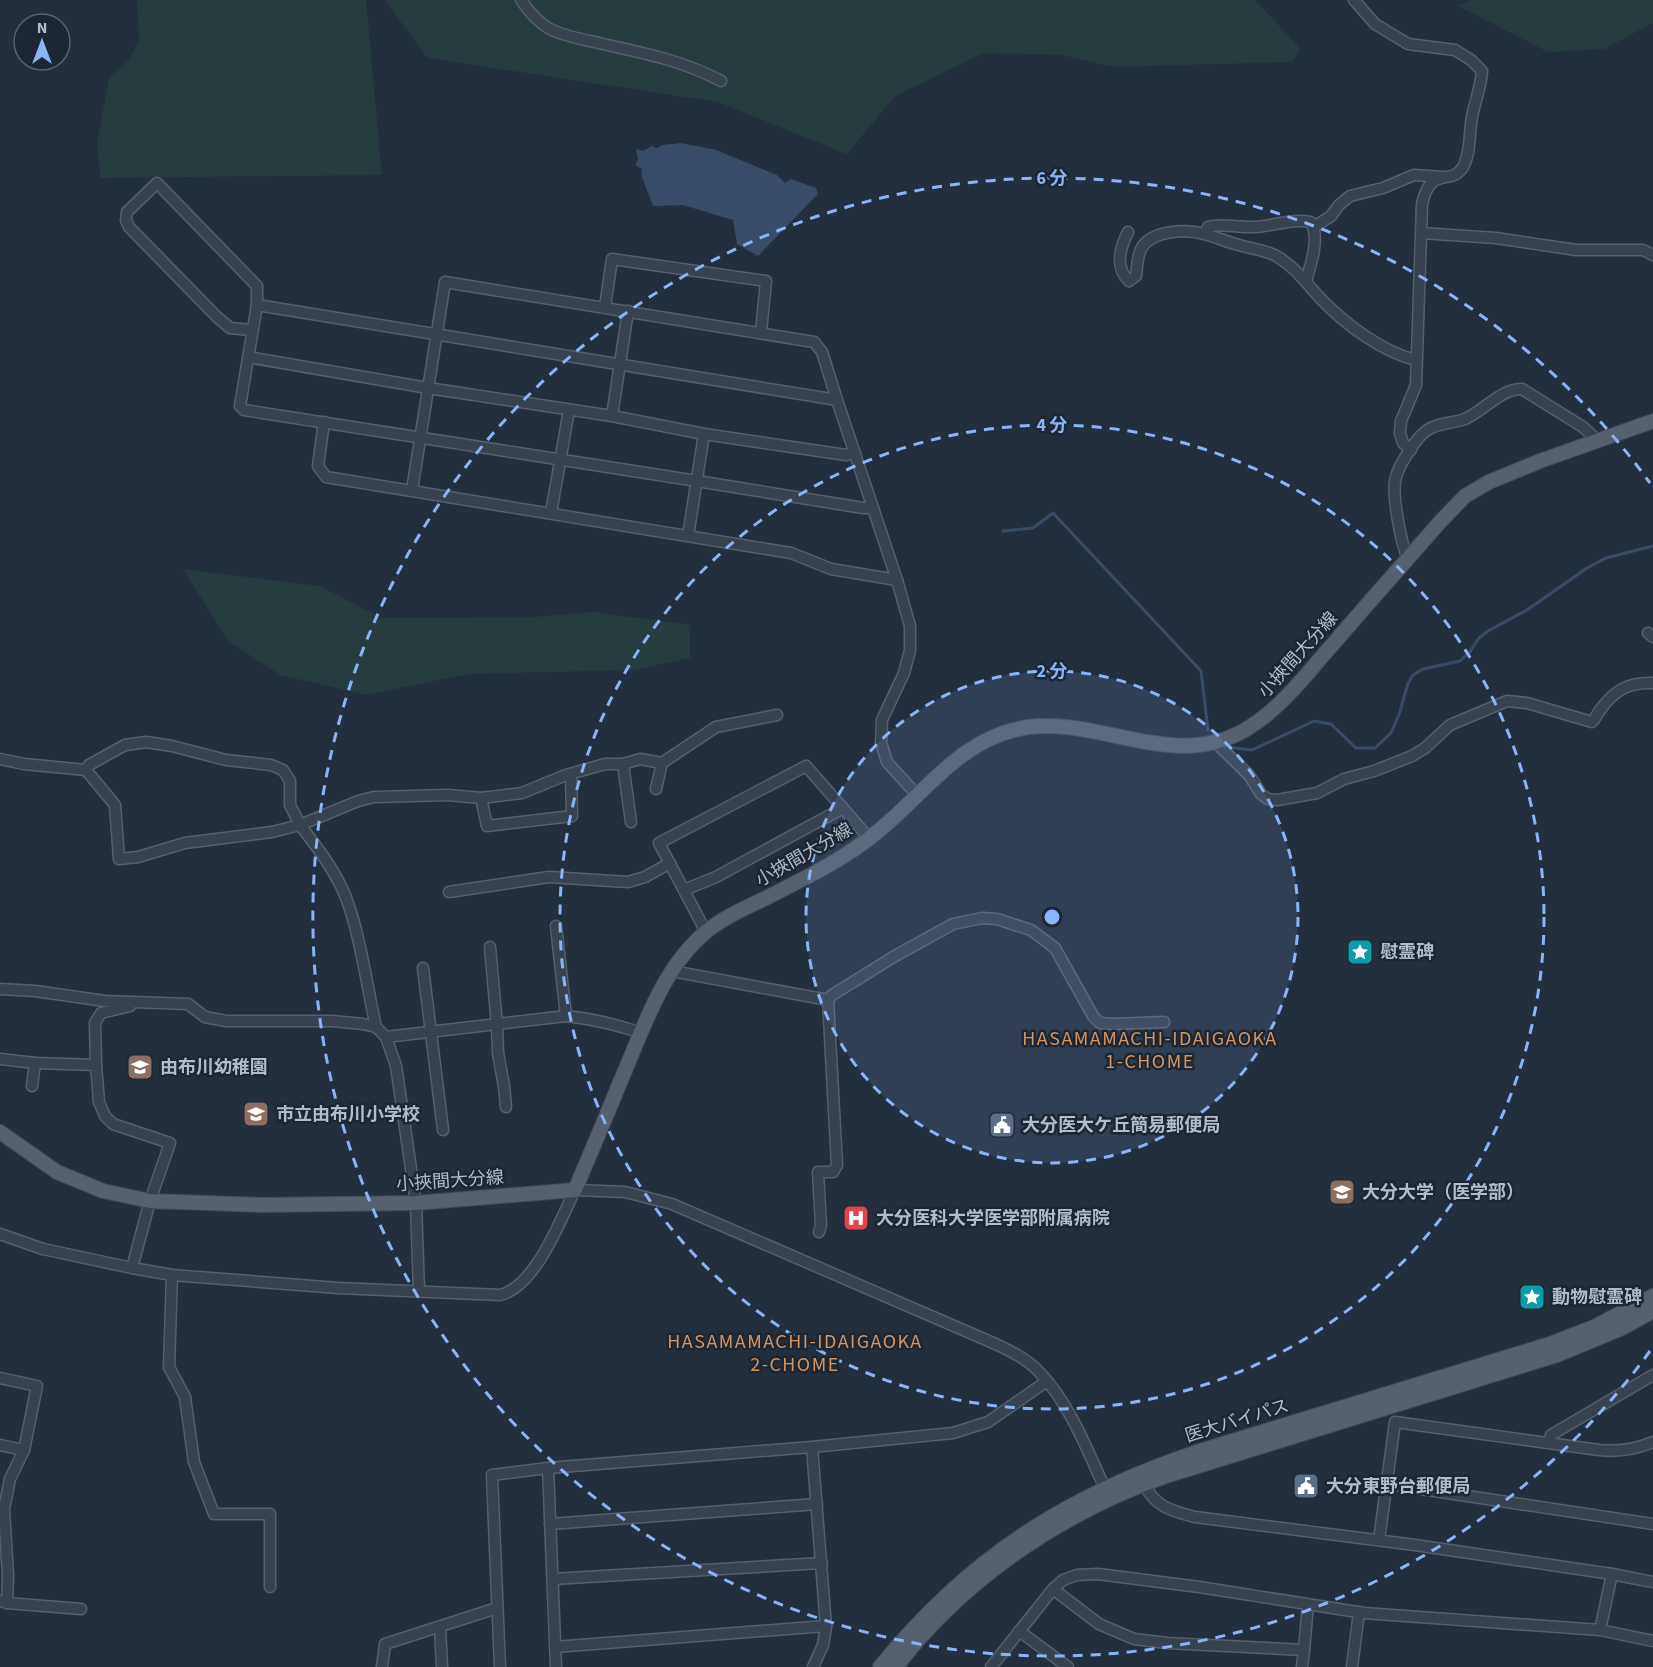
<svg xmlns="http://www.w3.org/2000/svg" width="1653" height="1667" font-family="'Source Sans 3','Noto Sans JP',sans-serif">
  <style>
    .green { fill: #263c3f }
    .water { fill: #394c67 }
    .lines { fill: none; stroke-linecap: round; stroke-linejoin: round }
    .stream { stroke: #394c67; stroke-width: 3 }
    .minor-casing { stroke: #565f6c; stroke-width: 13 }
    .major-casing { stroke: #414a57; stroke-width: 16 }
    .minor { stroke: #38414e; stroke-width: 10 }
    .major { stroke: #56606e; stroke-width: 14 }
    .ring { fill: none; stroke: #8ab4f8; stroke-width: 3; stroke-dasharray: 10 8 }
    .labels { text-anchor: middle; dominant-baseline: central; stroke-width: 5; stroke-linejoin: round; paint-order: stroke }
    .street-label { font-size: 18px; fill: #b4bcc9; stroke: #1d2633 }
    .poi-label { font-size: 18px; font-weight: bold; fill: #b4bcc9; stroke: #1d2633; text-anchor: start }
    .neighbourhood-label { font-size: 20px; letter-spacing: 1.5px; fill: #d59563; stroke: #1d2633 }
    .centre { fill: #8ab4f8; stroke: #1d2633; stroke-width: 3 }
    .ring-label { font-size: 18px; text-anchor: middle; font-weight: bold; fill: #8ab4f8; stroke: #1d2633; stroke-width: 5; stroke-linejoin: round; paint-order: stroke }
  </style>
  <rect width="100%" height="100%" fill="#242f3e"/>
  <g class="green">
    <path d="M137 0H366L382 175 100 178 97 143 109 78 128 61 139 41Z"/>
    <path d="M385 0H1255L1301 49 1292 62 1113 67 1061 55 984 53 895 96 847 154 718 102 427 58Z"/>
    <path d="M1470 0H1653V23L1604 49 1548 52 1458 6Z"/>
    <path d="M183 569 320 586 382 618 533 617 594 612 690 625V658L634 670 468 674 366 695 280 675 228 641Z"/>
  </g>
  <path class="water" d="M681 143 716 150 777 175 785 183 791 179 816 188 818 194 758 256 737 244 733 220 683 205 653 206 642 177V169L635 165 638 160 636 149 643 151 652 146 657 148 663 145Z"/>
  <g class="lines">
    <g class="stream">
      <path d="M1003 531 1033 528 1053 513 1201 671 1208 730"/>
      <path d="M1226 747 1252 750 1314 721 1331 724 1356 748H1375L1391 733 1400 712 1408 683 1413 675 1423 669 1460 661 1469 653 1479 638 1488 631 1527 610 1587 568 1606 558 1653 546"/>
    </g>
    <g class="minor-casing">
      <g id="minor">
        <path d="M521 0C529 12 537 22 550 29 566 37 586 40 603 44 644 53 684 61 721 81"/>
        <path d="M1354 0 1375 24 1408 44 1455 50 1471 60 1482 71C1481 87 1475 101 1472 117 1469 132 1471 153 1463 167 1451 187 1431 164 1422 204L1416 385 1401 421 1400 433 1403 443 1411 450"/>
        <path d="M1314 227 1331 216 1339 205 1350 196 1383 188 1414 175 1442 177"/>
        <path d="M1128 232C1120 248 1114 267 1129 281L1136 276C1137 267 1137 258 1141 249 1151 230 1186 229 1204 234 1216 237 1227 242 1239 245 1252 249 1267 250 1278 257 1296 268 1307 284 1321 299 1345 324 1382 352 1416 360"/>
        <path d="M1421 233 1496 238 1576 250H1643L1653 255"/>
        <path d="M1205 234 1208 227C1224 223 1239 228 1255 227 1275 226 1291 218 1311 222 1320 238 1311 264 1306 281"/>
        <path d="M605 307 612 259 766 281 761 332"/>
        <path d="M251 330 230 328 217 317 129 227 126 220 127 212 157 183 257 286V305"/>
        <path d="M248 357 428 388 612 416 704 434 846 455 855 453"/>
        <path d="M612 416 628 311"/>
        <path d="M324 422 318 466 326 477 791 553 831 569 897 580"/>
        <path d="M412 490 445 282 814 342 822 352 837 400"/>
        <path d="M873 508H863L697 481 244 410 240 406 257 305 837 400 897 580 910 626V650L904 673 882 720 881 743 887 762 917 795"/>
        <path d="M551 513 569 410"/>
        <path d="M688 536 704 434"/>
        <path d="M1408 559C1401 543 1391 493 1396 477 1399 465 1416 438 1426 431 1438 422 1452 424 1465 419 1485 410 1500 389 1522 389L1583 427 1597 440"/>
        <path d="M1648 633 1653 637"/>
        <path d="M1214 741 1249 775 1261 794 1268 799 1277 800 1317 793 1344 779 1374 771 1412 756 1425 748 1450 725 1507 701 1527 703 1592 722C1596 718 1597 714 1600 710 1615 690 1628 682 1653 683"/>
        <path d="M0 759 24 764 86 770 115 805 119 859 138 857 185 843 272 832 300 825 290 805V781L283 770 271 765 226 760 172 746 146 742 125 745 89 765 86 770"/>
        <path d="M623 764 631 822"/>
        <path d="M656 789 662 763"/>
        <path d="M481 798 487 826 572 816 571 774"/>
        <path d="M684 890 716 877 843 808"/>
        <path d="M449 892 549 877 628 882 645 877 670 863"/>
        <path d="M556 926 566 1016"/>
        <path d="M706 932 659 843 806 766 869 838"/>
        <path d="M490 947 497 1025 498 1053 504 1086 506 1107"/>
        <path d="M423 968 443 1130"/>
        <path d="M672 971 828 1000"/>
        <path d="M0 989 35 991 105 1001 188 1004 205 1017 226 1021H332L363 1024 376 1027 386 1037 396 1066 416 1203 419 1292"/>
        <path d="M376 1027C367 987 360 933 345 895 334 869 317 847 300 825L358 801 374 797 448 795 481 798 522 793 566 775 605 764H623L640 759 662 763 716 727 777 715"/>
        <path d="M386 1037 566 1016C592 1019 616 1024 641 1033"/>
        <path d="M0 1059 35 1063 96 1065 99 1102 105 1116 113 1124 170 1143 150 1201 132 1268"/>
        <path d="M96 1065 95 1023 101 1013 130 1006"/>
        <path d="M32 1086 35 1063"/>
        <path d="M819 1232 821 1225 818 1172H833L837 1165 828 1000 832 995 895 956 953 924 982 918 997 919 1031 930 1055 948 1093 1016 1100 1023 1113 1024 1164 1022"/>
        <path d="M0 1234 43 1249 132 1268 172 1275 338 1288 500 1295C535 1287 560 1221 575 1190L625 1192 672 1204 991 1342C1009 1350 1028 1359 1041 1374 1072 1407 1089 1455 1108 1495"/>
        <path d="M172 1275 169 1367 185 1397 194 1462 214 1514H270V1587"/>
        <path d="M0 1378 37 1386 24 1450 10 1479 4 1509 8 1576 7 1603"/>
        <path d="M1549 1443 1551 1435 1653 1375"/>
        <path d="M0 1445 24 1450"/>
        <path d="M812 1447 826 1627 823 1645 813 1667"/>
        <path d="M548 1468 556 1667"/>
        <path d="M1144 1484C1155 1507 1172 1511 1195 1517L1415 1545 1612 1574 1653 1582"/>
        <path d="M1388 1484 1653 1524"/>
        <path d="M550 1524 817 1504"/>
        <path d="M1379 1540 1395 1422 1599 1450C1618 1452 1634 1450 1653 1442"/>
        <path d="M553 1579 822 1563"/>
        <path d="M1053 1589 1099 1624 1134 1639 1167 1643 1304 1650 1308 1605"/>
        <path d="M1 1601 7 1603 81 1609"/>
        <path d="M440 1627 442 1667"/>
        <path d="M1600 1630 1612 1574"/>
        <path d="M1019 1631 1068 1667"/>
        <path d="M555 1647 826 1626"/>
        <path d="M382 1667 385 1644 497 1608"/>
        <path d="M500 1667 492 1475 548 1468 812 1447 953 1433 988 1422 1047 1381"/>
        <path d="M991 1667 1053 1589 1063 1580 1077 1575 1098 1574 1199 1587 1364 1613 1600 1630 1653 1641"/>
        <path d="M1302 1667 1304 1650"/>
        <path d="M1352 1667 1359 1612"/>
      </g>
    </g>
    <g class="major-casing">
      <g id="major">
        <path d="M0 1132 57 1172 103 1191 150 1201 260 1205 416 1203 575 1190C590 1154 606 1117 621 1080 644 1027 665 959 715 925 732 913 750 906 768 897 805 878 843 860 876 833 925 794 961 736 1029 727 1102 718 1174 771 1245 730 1282 708 1306 674 1334 643 1369 602 1405 562 1440 522L1465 496 1489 482 1540 461 1653 421"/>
        <path d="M880 1667C968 1558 1067 1495 1200 1451L1550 1344 1594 1327 1653 1296"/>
        <path d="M896 1667C964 1578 1064 1511 1169 1475L1557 1355 1622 1328 1653 1311"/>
      </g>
    </g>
    <use href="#minor" class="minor"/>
    <use href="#major" class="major"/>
  </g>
  <circle cx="1052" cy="917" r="246" fill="#8ab4f8" fill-opacity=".12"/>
  <g class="ring">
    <circle cx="1052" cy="917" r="246"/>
    <circle cx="1052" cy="917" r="492"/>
    <path d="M1650 1351A739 739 0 1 1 1650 483"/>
  </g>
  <defs>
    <g id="sight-square" transform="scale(1.35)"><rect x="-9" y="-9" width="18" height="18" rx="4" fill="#0f9aa8" stroke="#1d2633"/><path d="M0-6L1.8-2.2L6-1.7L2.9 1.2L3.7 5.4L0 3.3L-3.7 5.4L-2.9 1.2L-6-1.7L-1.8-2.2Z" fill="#fff"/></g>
    <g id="school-square" transform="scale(1.35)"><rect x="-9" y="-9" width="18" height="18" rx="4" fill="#8d6e63" stroke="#1d2633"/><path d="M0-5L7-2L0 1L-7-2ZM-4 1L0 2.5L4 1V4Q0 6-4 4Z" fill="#fff"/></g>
    <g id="civic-square" transform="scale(1.35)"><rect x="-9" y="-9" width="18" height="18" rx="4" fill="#5c6f8a" stroke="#1d2633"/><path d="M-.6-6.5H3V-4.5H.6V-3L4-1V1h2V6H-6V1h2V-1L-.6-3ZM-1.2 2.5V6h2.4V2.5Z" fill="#fff"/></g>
    <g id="university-square" transform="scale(1.35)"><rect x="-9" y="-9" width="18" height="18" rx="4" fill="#8d6e63" stroke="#1d2633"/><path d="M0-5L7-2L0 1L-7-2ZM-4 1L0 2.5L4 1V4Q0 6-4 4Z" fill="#fff"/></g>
    <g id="hospital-square" transform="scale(1.35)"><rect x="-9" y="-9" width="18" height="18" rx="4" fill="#e0444e" stroke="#1d2633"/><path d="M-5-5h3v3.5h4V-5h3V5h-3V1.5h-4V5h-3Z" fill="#fff"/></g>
  </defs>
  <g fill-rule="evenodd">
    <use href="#sight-square" x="1360" y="952"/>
    <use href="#school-square" x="140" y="1067"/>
    <use href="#school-square" x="256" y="1114"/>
    <use href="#civic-square" x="1002" y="1125"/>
    <use href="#university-square" x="1342" y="1192"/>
    <use href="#hospital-square" x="856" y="1218"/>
    <use href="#sight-square" x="1532" y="1297"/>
    <use href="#civic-square" x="1306" y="1486"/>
  </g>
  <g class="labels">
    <g class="street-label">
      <text transform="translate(1298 655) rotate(-48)">小挾間大分線</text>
      <text transform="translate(804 855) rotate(-30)">小挾間大分線</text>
      <text transform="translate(450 1181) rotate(-4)">小挾間大分線</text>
      <text transform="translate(1237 1421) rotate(-17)">医大バイパス</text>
    </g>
    <g class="poi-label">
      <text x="1380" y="952">慰霊碑</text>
      <text x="160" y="1067">由布川幼稚園</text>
      <text x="276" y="1114">市立由布川小学校</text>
      <text x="1022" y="1125">大分医大ケ丘簡易郵便局</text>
      <text x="1362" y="1192">大分大学（医学部）</text>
      <text x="876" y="1218">大分医科大学医学部附属病院</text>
      <text x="1552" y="1297">動物慰霊碑</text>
      <text x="1326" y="1486">大分東野台郵便局</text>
    </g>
    <g class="neighbourhood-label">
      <text x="1150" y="1039">HASAMAMACHI-IDAIGAOKA<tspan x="1150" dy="23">1-CHOME</tspan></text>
      <text x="795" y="1342">HASAMAMACHI-IDAIGAOKA<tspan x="795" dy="23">2-CHOME</tspan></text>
    </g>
  </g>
  <circle cx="1052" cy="917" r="9" class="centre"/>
  <g class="ring-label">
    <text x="1052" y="184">6 分</text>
    <text x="1052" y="431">4 分</text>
    <text x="1052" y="677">2 分</text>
  </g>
  <g transform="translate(42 42)"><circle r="28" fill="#1d2633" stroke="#59626f" stroke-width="1.5"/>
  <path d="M0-4.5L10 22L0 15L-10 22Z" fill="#8ab4f8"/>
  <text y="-9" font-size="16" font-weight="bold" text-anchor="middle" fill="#b4bcc9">N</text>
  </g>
</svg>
